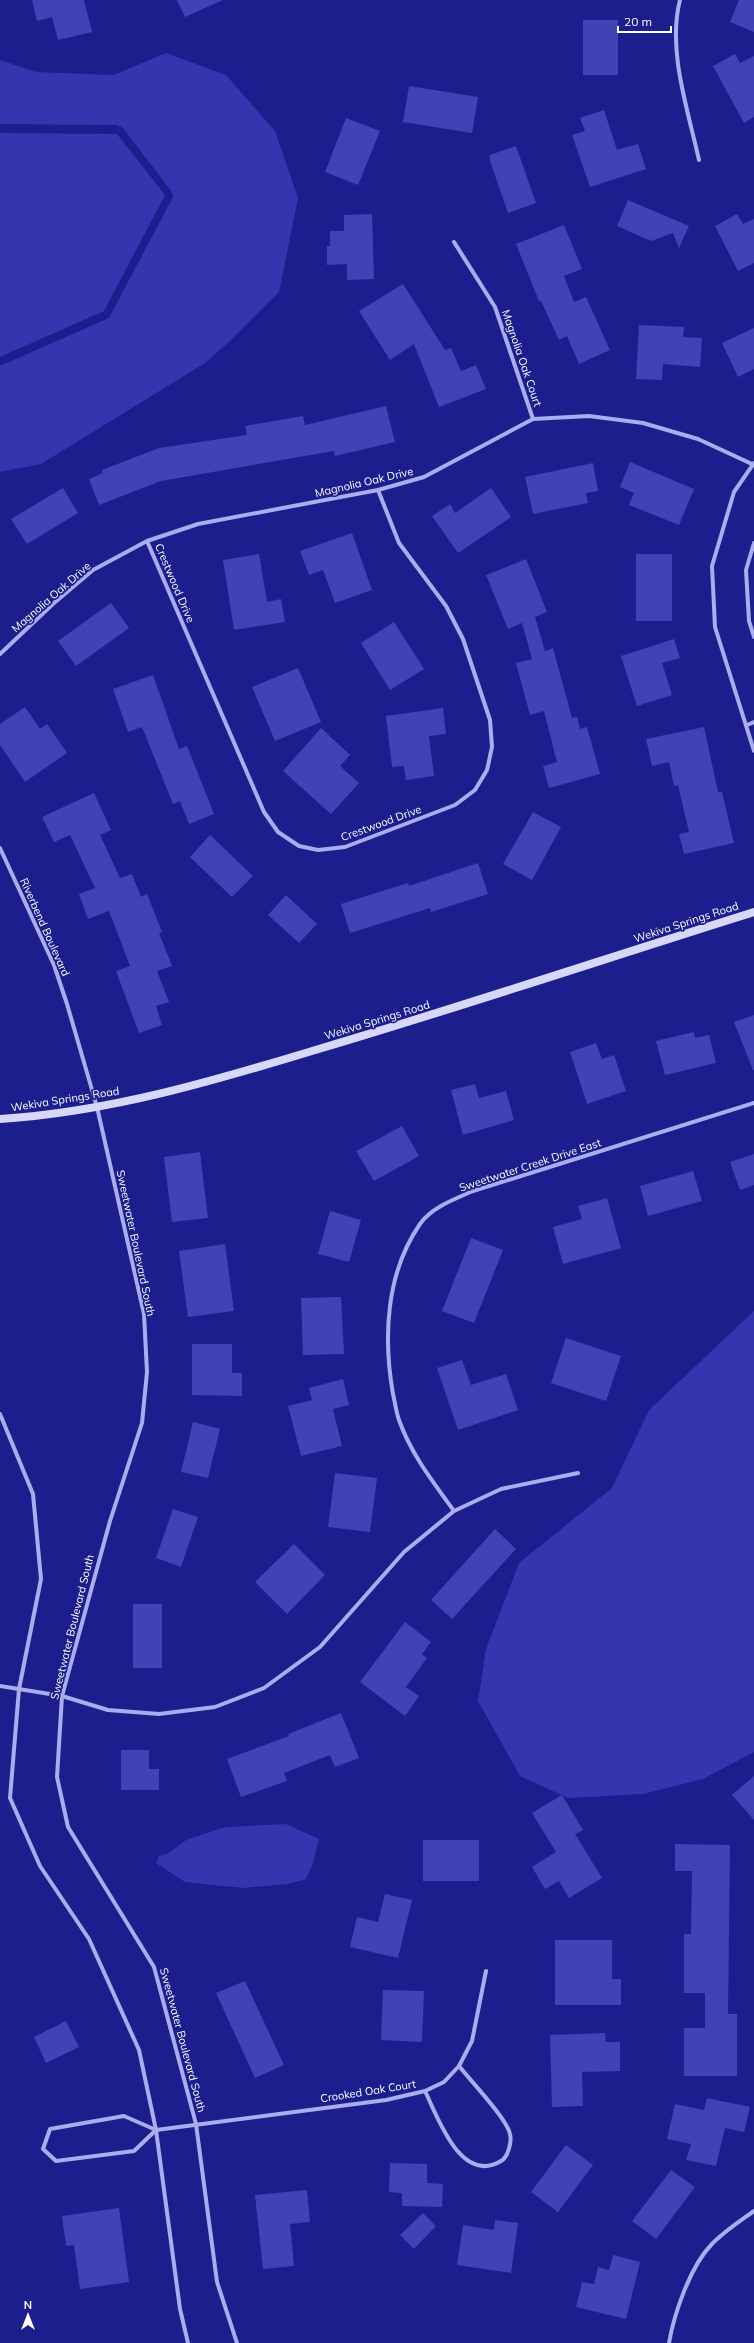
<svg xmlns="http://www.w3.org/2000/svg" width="754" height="2343" font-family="Mulish,sans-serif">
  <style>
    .green { fill: #3336ae }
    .building { fill: #4043b4 }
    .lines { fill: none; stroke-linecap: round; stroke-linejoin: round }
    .minor { stroke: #aaaced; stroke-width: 4 }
    .secondary { stroke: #d7d7fa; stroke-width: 8 }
    .labels { text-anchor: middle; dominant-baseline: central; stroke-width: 3.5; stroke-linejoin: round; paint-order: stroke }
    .street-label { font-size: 11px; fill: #fff; stroke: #1c1e8e }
  </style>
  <rect width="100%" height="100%" fill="#1c1e8e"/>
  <g class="green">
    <path d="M166 53 226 75 275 131 298 198 279 292 231 340 205 363 41 464 0 472V366L109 318 173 197 172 192 123 128 117 125 0 124V60L36 72 114 75Z"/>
    <path d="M0 133 117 134 165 195 104 311 0 357Z"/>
    <path d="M754 1311V1752L703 1779 643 1794 568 1798 520 1776 478 1701 486 1649 519 1563 612 1488 649 1410Z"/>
    <path d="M286 1824 319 1839 312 1866 306 1879 288 1884 243 1888 185 1882 156 1863 159 1856 169 1853 186 1840 225 1827Z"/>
  </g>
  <g class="building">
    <path d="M32 0H84L92 32 58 40 52 17 37 21Z"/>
    <path d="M177 0H223L185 17Z"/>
    <path d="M739 0H754V32L730 22Z"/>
    <rect x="583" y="20" width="35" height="55"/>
    <path d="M735 54 740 63 754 56V117L744 123 713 66Z"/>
    <path d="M409 86 478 97 472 133 403 122Z"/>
    <path d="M604 110 617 150 638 144 646 169 590 187 572 135 585 131 580 118Z"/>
    <path d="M346 118 380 131 358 185 325 172Z"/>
    <path d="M516 146 536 203 508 213 490 161V155Z"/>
    <path d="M628 200 689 226 679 248 673 233 651 241 617 226Z"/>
    <path d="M372 214 374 279 347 280V264L327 265V246H330V231H344V215Z"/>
    <path d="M737 214 743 224 754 219V263L738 271 715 226Z"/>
    <path d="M564 225 582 269 564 276 574 302 586 297 610 350 579 364 567 336 559 340 541 301H539L516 244Z"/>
    <path d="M403 284 445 350 451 348 461 371 476 365 486 389 439 407 414 344 390 360 359 311Z"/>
    <path d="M639 325 684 327 683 337 702 338 700 367 663 364 662 380 636 379Z"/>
    <path d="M754 328V369L738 377 722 343Z"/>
    <path d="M386 406 395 442 335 456 334 451 161 481 99 505 89 479 103 473 102 470 159 448 247 435 245 426 303 416 305 425Z"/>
    <path d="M630 462 694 489 679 525 629 505 634 493 620 487Z"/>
    <path d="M593 463 598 491 586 493 588 503 533 514 525 477Z"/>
    <path d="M63 488 78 513 27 544 11 519Z"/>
    <path d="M491 488 511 517 458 553 432 516 450 504 455 513Z"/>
    <path d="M352 533 372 590 335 603 323 570 309 575 300 551Z"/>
    <path d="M259 554 267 602 281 599 285 622 234 630 223 560Z"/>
    <rect x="636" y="554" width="36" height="67"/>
    <path d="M526 559 547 612 535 617 545 651 553 648 572 718 577 717 580 729 587 727 600 774 549 788 543 766 557 762 544 711 530 715 516 663 532 659 522 623 508 629 486 575Z"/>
    <path d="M111 603 129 628 76 666 58 641Z"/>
    <path d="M394 622 424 669 390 690 361 643Z"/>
    <path d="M674 639 680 658 662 663 672 695 637 706 621 656Z"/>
    <path d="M298 668 321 722 275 741 252 687Z"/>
    <path d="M153 675 179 749 187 746 214 814 189 824 180 801 173 804 142 727 128 732 113 689Z"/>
    <path d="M25 707 40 729 47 724 67 753 25 782 0 745V724Z"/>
    <path d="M443 708 446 734 429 736 434 776 406 780 404 766 392 767 386 716Z"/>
    <path d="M704 727 718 792H722L734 843 684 854 679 834 689 832 678 785 674 786 669 762 652 766 646 739Z"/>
    <path d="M321 728 350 755 340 766 359 783 331 814 283 771Z"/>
    <path d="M94 793 111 830 100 835 120 878 132 874 141 897 147 894 162 932 159 933 172 966 157 971 169 1002 156 1006 162 1025 139 1033 116 971 130 966 109 911 88 919 79 894 95 888 70 835 54 842 42 817Z"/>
    <path d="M533 812 561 827 532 880 503 864Z"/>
    <path d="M210 835 253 876 232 897 190 857Z"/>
    <path d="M478 863 488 894 431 912 430 908 350 933 341 904 408 883 409 886Z"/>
    <path d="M286 895 317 924 299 943 268 915Z"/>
    <path d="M754 1015V1070H753L734 1022Z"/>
    <path d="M694 1032 695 1038 709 1035 716 1063 665 1075 656 1041Z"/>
    <path d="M596 1043 602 1059 614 1055 626 1091 587 1104 570 1052Z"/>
    <path d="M475 1084 479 1098 506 1091 514 1120 463 1135 451 1090Z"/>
    <path d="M402 1126 419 1156 374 1181 356 1151Z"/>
    <path d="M200 1152 208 1218 172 1222 164 1157Z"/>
    <path d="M754 1154V1185L740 1190 730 1162Z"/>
    <path d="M693 1171 702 1201 648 1216 640 1186Z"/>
    <path d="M607 1198 621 1248 563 1264 553 1227 582 1219 578 1206Z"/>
    <path d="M330 1211 361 1220 349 1262 318 1254Z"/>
    <path d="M471 1238 503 1250 474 1323 442 1311Z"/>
    <path d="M225 1244 234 1311 188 1317 179 1251Z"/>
    <path d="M341 1297 344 1354 303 1355 301 1298Z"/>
    <path d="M566 1338 621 1356 606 1401 551 1383Z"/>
    <path d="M192 1344H232V1373H242V1396L192 1395Z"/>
    <path d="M462 1360 471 1385 506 1374 518 1410 458 1430 437 1368Z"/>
    <path d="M343 1379 349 1405 333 1409 342 1446 301 1456 288 1406 312 1400 309 1388Z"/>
    <path d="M193 1422 220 1429 208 1478 181 1472Z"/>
    <path d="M335 1473 377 1478 370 1532 328 1527Z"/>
    <path d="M173 1509 198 1517 181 1567 156 1558Z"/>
    <path d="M495 1529 516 1549 452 1619 431 1600Z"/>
    <path d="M294 1544 325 1575 287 1614 255 1582Z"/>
    <rect x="133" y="1604" width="29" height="64"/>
    <path d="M405 1622 431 1642 422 1654 427 1658 406 1687 419 1696 405 1716 360 1682Z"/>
    <path d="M341 1713 359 1758 335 1767 330 1755 284 1773 287 1781 241 1797 227 1759 289 1736 288 1734Z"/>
    <path d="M121 1750H149V1769H159V1790H121Z"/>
    <path d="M754 1776V1820L732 1795Z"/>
    <path d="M562 1795 583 1830 575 1834 602 1878 569 1898 559 1881 545 1889 532 1867 556 1852 532 1813Z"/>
    <rect x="423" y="1840" width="56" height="41"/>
    <path d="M675 1844 730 1845 728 2014H737V2076H684V2028H705V1993H684V1934H691L692 1871H675Z"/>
    <path d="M385 1894 412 1900 398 1958 350 1947 357 1917 378 1922Z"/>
    <path d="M555 1940H612V1979H621V2005H555Z"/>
    <path d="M245 1981 284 2065 255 2078 216 1993Z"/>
    <path d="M383 1990 424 1991 422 2042 381 2040Z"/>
    <path d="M66 2021 79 2047 46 2063 34 2037Z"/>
    <path d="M605 2033 606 2042H620V2071L582 2072 583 2106 552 2107 550 2035Z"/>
    <path d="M707 2098 750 2107 744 2132 725 2128 716 2166 686 2160 691 2144 667 2139 675 2104 704 2110Z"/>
    <path d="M566 2145 593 2165 558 2212 531 2192Z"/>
    <path d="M390 2163 427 2164V2183L443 2184 442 2207 402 2206V2193L389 2192Z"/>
    <path d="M671 2170 695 2187 656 2239 632 2221Z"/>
    <path d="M307 2190 310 2222 290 2224 294 2266 263 2269 255 2195Z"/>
    <path d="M119 2208 129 2282 80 2289 74 2245 66 2246 62 2216Z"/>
    <path d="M423 2213 436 2226 414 2249 400 2235Z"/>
    <path d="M495 2220 518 2223 511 2273 457 2265 463 2225 494 2230Z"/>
    <path d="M613 2255 640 2262 626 2319 576 2307 582 2282 594 2284 598 2267 609 2270Z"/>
  </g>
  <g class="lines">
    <g class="minor">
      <path d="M680 0C667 50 688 110 699 160"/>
      <path d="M454 242 495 307 533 419"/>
      <path d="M754 463 734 492 712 566 715 627 754 751"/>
      <path d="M147 541 264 812 278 832 299 846 318 850 345 847 455 805 475 790 487 770 492 747 490 720 463 639 446 606 399 543 378 490"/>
      <path d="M754 543 746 570 749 621 754 637"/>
      <path d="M0 654 54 603 93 570 147 541 198 524 378 490 424 477 533 419 589 416 643 423 698 439 754 465"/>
      <path d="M747 725 754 722"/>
      <path d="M0 848 54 965 67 1004 97 1107 144 1314 147 1372 142 1423 110 1521 62 1696 57 1777 68 1827 154 1967 196 2124 217 2282 237 2343"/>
      <path d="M0 1414 33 1494 41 1579 19 1689 10 1798 40 1866 89 1939 139 2050 156 2130 180 2309 188 2343"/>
      <path d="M454 1511C433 1482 411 1454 399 1420 396 1412 395 1402 393 1394 383 1337 386 1273 420 1224 432 1207 455 1199 473 1191L754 1103"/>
      <path d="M0 1686 62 1696 108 1710 159 1714 215 1707 264 1688 320 1647 404 1552 454 1511 501 1489 578 1473"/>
      <path d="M425 2091C438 2118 461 2185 501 2161 508 2157 512 2142 510 2134 507 2119 470 2080 459 2066"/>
      <path d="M156 2130 134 2151 56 2161 43 2149 50 2129 124 2116 156 2130 386 2100 425 2091 444 2082 459 2066 472 2041 486 1971"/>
      <path d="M669 2343C674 2314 690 2267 711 2245 723 2232 740 2221 754 2211"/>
    </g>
    <path class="secondary" d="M0 1119C110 1112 217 1080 322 1048 467 1005 610 957 754 912"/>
  </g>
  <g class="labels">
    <g class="street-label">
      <text transform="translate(522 358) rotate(71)">Magnolia Oak Court</text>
      <text transform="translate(364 482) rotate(-13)">Magnolia Oak Drive</text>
      <text transform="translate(175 583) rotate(67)">Crestwood Drive</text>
      <text transform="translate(51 597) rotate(-41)">Magnolia Oak Drive</text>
      <text transform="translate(381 823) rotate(-20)">Crestwood Drive</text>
      <text transform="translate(686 922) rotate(-18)">Wekiva Springs Road</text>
      <text transform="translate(45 927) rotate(66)">Riverbend Boulevard</text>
      <text transform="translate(377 1020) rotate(-17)">Wekiva Springs Road</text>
      <text transform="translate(65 1099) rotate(-9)">Wekiva Springs Road</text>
      <text transform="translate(530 1165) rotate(-18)">Sweetwater Creek Drive East</text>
      <text transform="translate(136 1243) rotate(78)">Sweetwater Boulevard South</text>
      <text transform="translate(72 1627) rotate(-76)">Sweetwater Boulevard South</text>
      <text transform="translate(183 2040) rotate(75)">Sweetwater Boulevard South</text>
      <text transform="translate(368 2091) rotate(-9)">Crooked Oak Court</text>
    </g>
  </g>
  <g transform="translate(28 2315)" stroke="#1c1e8e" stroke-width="3" paint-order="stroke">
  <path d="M0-3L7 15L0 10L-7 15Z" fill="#ffffff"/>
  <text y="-6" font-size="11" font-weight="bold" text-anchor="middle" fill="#ffffff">N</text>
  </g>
  <path d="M618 26v6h53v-6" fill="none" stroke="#ffffff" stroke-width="2"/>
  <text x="624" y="26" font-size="12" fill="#ffffff" stroke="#1c1e8e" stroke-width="3" paint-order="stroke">20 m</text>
</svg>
